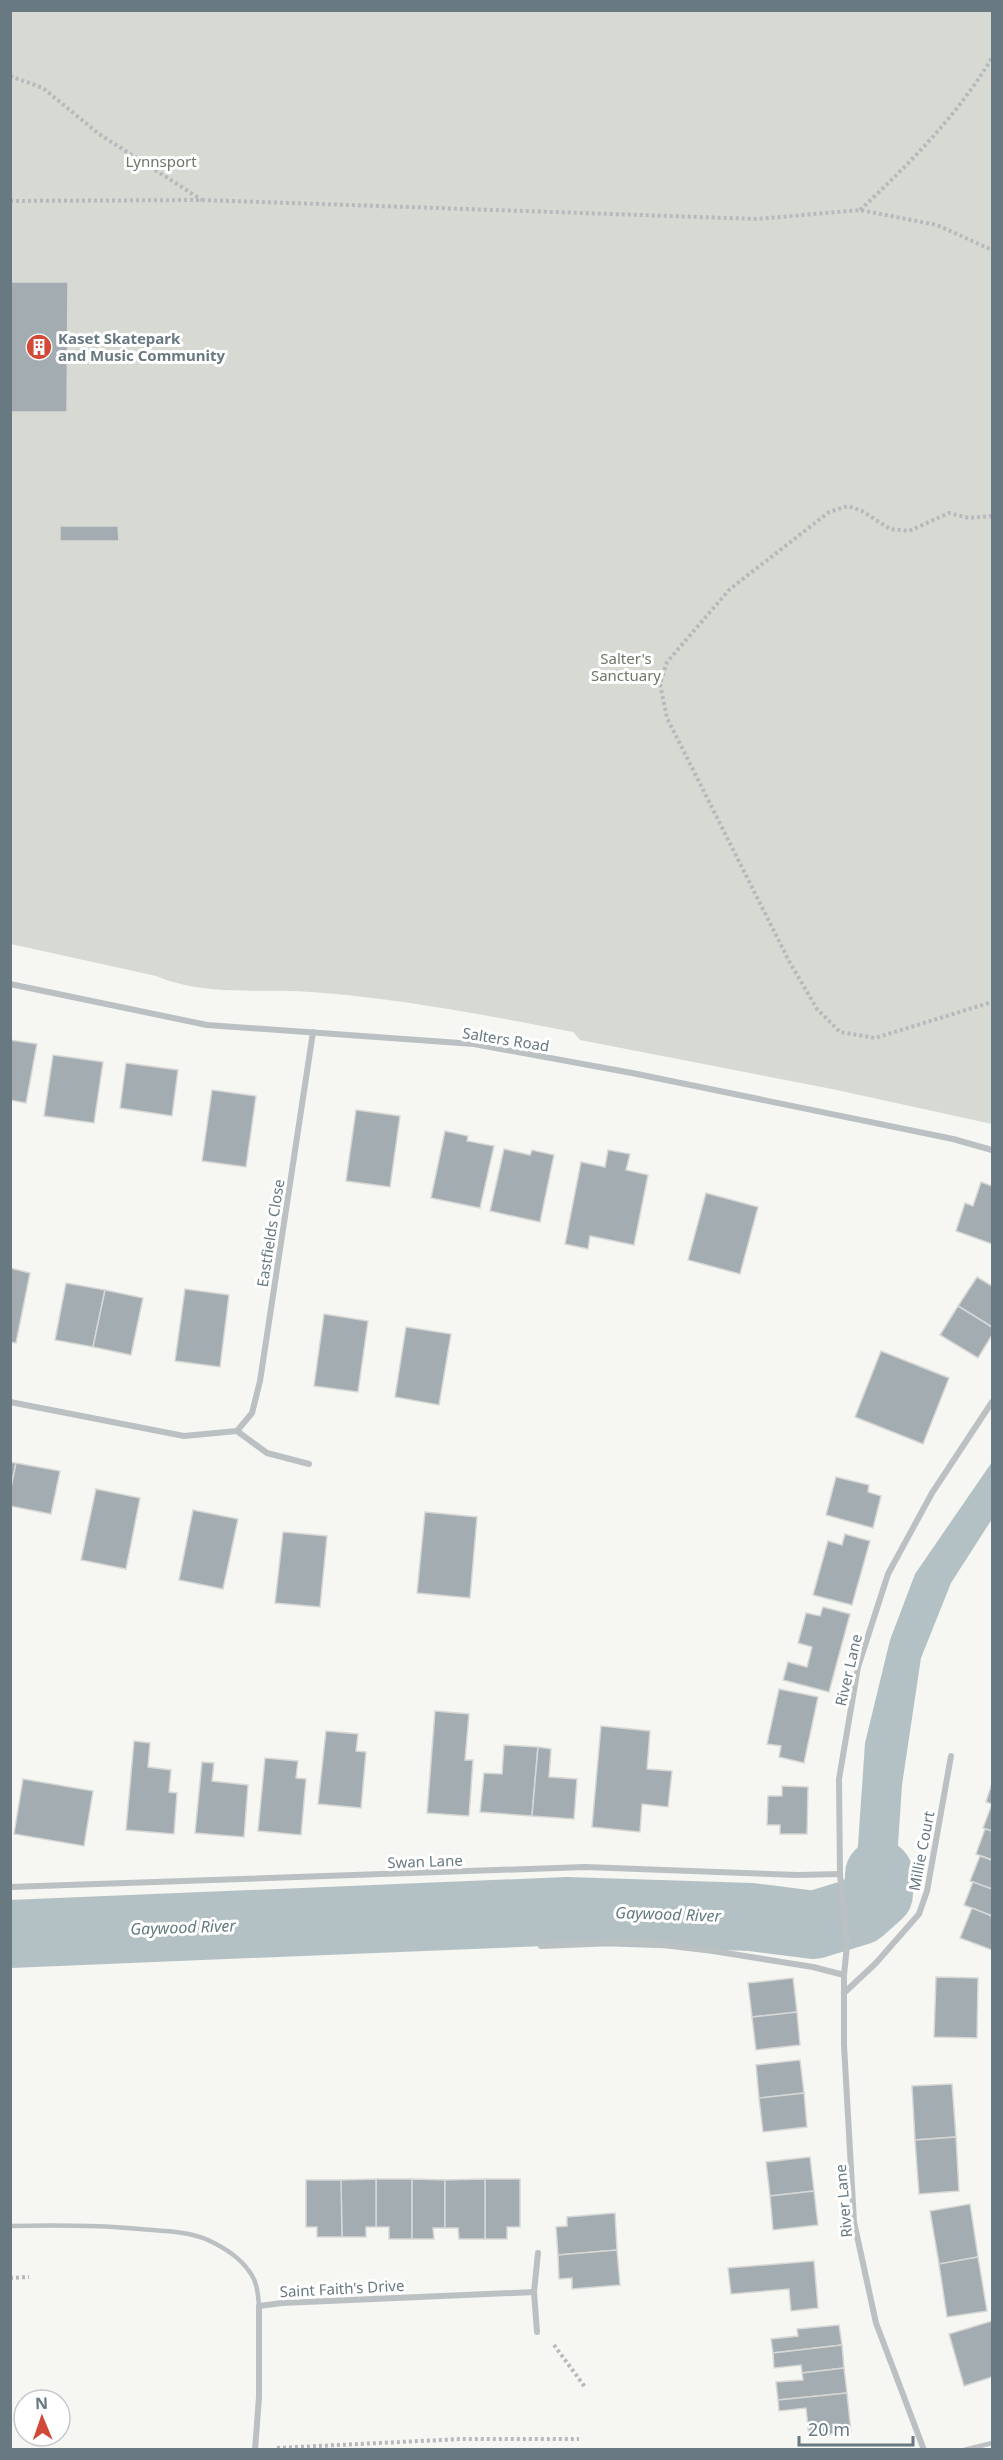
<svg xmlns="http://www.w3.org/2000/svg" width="1003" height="2460" font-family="'Noto Sans',sans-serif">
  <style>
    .green { fill: #d6dad3 }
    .water { fill: #b4c1c4 }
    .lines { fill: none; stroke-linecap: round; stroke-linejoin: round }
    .river { stroke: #b4c1c4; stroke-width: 68 }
    .building { fill: #a3acb0; stroke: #d7d7d6; stroke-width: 1.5 }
    .path { stroke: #b6babc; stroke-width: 4; stroke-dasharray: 3 3; stroke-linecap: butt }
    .service { stroke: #bbc0c3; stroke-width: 4.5 }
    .minor { stroke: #bbc0c3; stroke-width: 6 }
    .labels { text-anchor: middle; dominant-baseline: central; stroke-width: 6; stroke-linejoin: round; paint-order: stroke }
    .park-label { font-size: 15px; fill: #6c7966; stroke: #fff }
    .poi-label { font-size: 15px; font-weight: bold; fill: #687981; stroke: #fff; text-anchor: start }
    .street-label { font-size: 15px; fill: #687981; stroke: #fff }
    .water-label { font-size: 16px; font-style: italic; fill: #637a7e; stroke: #fff }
  </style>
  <rect width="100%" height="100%" fill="#f6f6f3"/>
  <path class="green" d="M11 11H992V1124L832 1089 580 1040 573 1032C490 1016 408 1000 324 993 269 987 208 998 156 976L11 944Z"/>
  <path class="water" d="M992 1462V1519L951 1583 921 1658 902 1785 897 1860 899 1901 870 1921 814 1925 852 1895 858 1845 865 1743 890 1640 915 1574Z"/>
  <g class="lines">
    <path class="river" d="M10 1934 567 1911 751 1917 814 1925 860 1911 879 1894V1874"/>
  </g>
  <g class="building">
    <path d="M10 282H68L67 412H10Z"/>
    <path d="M60 526H118L119 541H60Z"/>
    <path d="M10 1040 37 1044 26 1103 10 1100Z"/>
    <path d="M53 1055 103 1062 94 1123 44 1116Z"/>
    <path d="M126 1063 178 1070 172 1116 120 1108Z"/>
    <path d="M212 1090 256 1096 246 1167 202 1161Z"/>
    <path d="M356 1110 400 1116 390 1187 346 1181Z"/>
    <path d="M445 1131 468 1136 467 1141 494 1146 480 1208 431 1198Z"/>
    <path d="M504 1149 530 1155 532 1150 554 1155 540 1222 490 1211Z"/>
    <path d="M608 1150 630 1154 626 1170 648 1175 634 1245 590 1236 588 1249 565 1244 581 1162 605 1167Z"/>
    <path d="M981 1182 992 1186V1244L956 1231 965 1203 973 1206Z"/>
    <path d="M706 1193 758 1207 740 1274 688 1260Z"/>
    <path d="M10 1268 30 1273 16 1343 10 1342Z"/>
    <path d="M977 1277 992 1286V1327L958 1306Z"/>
    <path d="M66 1283 105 1290 93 1347 55 1340Z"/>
    <path d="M185 1289 229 1295 220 1367 175 1361Z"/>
    <path d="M105 1290 143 1298 131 1355 93 1347Z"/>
    <path d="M958 1306 992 1327V1335L978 1358 940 1335Z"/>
    <path d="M324 1314 368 1321 358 1392 314 1386Z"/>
    <path d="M406 1327 451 1334 439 1405 395 1397Z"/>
    <path d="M881 1351 949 1378 923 1444 855 1417Z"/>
    <path d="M10 1462 16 1463 10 1492Z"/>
    <path d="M16 1463 60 1471 51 1514 10 1506V1492Z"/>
    <path d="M836 1477 869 1485 868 1492 881 1496 873 1528 826 1515Z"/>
    <path d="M96 1489 140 1498 126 1569 81 1560Z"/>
    <path d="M193 1510 238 1519 223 1589 179 1580Z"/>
    <path d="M425 1512 477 1517 470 1598 417 1593Z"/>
    <path d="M283 1532 327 1536 320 1607 275 1603Z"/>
    <path d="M845 1534 870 1541 852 1605 813 1595 828 1541 842 1545Z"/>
    <path d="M823 1607 850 1614 829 1692 783 1680 788 1662 807 1667 812 1647 798 1643 806 1613 820 1616Z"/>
    <path d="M779 1689 818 1697 804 1763 779 1757 781 1746 767 1744Z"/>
    <path d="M435 1711 469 1714 465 1760H473L469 1816 427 1813Z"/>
    <path d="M601 1726 650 1731 647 1769 672 1771 668 1807 642 1804 640 1832 592 1827Z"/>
    <path d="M326 1731 358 1734 356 1751 366 1752 361 1808 318 1804Z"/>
    <path d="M134 1741 150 1743 148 1767 171 1770 169 1792 177 1793 174 1834 126 1830Z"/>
    <path d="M504 1745 538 1747 532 1816 480 1812 484 1773 502 1774Z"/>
    <path d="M538 1747 551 1749 549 1777 577 1779 574 1819 532 1816Z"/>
    <path d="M265 1758 298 1761 296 1778 306 1779 301 1835 258 1831Z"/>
    <path d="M202 1762 214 1763 212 1781 248 1785 244 1837 195 1833Z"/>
    <path d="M23 1779 93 1791 84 1846 14 1834Z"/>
    <path d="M992 1783V1804L986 1802Z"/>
    <path d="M782 1786 808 1787 807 1834H780V1825H767L768 1796H782Z"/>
    <path d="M992 1804V1831L983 1828Z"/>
    <path d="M985 1829 992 1831V1860L976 1854Z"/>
    <path d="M980 1856 992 1860V1889L970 1881Z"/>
    <path d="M973 1882 992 1889V1916L964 1905Z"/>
    <path d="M972 1908 992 1916V1950L960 1938Z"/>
    <path d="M936 1977 978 1978 977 2038 934 2037Z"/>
    <path d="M793 1978 797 2012 752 2017 748 1983Z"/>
    <path d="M797 2012 800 2045 756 2050 752 2017Z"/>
    <path d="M800 2060 804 2093 759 2098 756 2065Z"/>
    <path d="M952 2084 956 2137 915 2140 912 2086Z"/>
    <path d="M804 2093 807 2127 763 2132 759 2098Z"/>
    <path d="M956 2137 959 2191 919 2194 915 2140Z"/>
    <path d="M810 2157 814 2191 770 2196 766 2162Z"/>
    <path d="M376 2179H412V2239H389V2227H376Z"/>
    <path d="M376 2179V2227H366V2237H342L341 2180Z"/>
    <path d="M412 2179 445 2180V2228H433L434 2239H412Z"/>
    <path d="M485 2179H520V2227H507V2239H485Z"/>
    <path d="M485 2179V2239H459L458 2228H445V2180Z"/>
    <path d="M306 2180H341L342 2237H317V2227H306Z"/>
    <path d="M814 2191 818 2225 773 2230 770 2196Z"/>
    <path d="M970 2204 978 2257 939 2264 930 2211Z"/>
    <path d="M615 2213 617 2250 558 2255 556 2227 567 2226V2217Z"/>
    <path d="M617 2250 620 2285 572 2289V2278L559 2279 558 2255Z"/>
    <path d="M978 2257 987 2311 947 2317 939 2264Z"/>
    <path d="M814 2261 818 2308 791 2311 789 2289 731 2294 728 2268Z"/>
    <path d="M992 2321V2377L964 2386 949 2334Z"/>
    <path d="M839 2325 842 2345 773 2353 771 2339 798 2336 797 2329Z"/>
    <path d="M842 2345 844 2368 802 2373 801 2365 774 2368 773 2353Z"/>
    <path d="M844 2368 847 2393 778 2400 776 2382 803 2380 802 2373Z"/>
    <path d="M847 2393 851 2432 809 2436 806 2408 779 2411 778 2400Z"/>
  </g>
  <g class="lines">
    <g class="path">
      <path d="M10 76 43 88 99 134 202 200"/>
      <path d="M10 201 203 200 757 219 860 210 937 225 992 250"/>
      <path d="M860 210C910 163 956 117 992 58"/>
      <path d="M992 516 969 518 949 513 909 531 890 529 862 511 848 506 829 512 730 589 667 662 660 684 667 718 789 961 817 1009 840 1032 875 1038 992 1002"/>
      <path d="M10 2278 29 2277"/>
      <path d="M554 2345 585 2387"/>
      <path d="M277 2448 461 2439H579"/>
    </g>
    <g class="service">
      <path d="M10 2226C54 2225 97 2225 140 2229 163 2231 187 2231 208 2240 223 2247 240 2258 249 2271 257 2281 258 2293 259 2306"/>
      <path d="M964 2450 992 2443"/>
    </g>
    <g class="minor">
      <path d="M10 984 207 1025 474 1044 632 1073 953 1139 992 1150"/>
      <path d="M10 1402 184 1436 237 1431 252 1413 260 1381 313 1032"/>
      <path d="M237 1431 267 1453 309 1464"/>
      <path d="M10 1887 585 1867 798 1875 840 1874"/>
      <path d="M541 1946 639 1942 713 1951 813 1967 844 1975"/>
      <path d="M844 1993 876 1963 919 1914 927 1891 951 1756"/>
      <path d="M537 2332 534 2292 538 2253"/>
      <path d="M255 2450 259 2397V2306L282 2303 534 2292"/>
      <path d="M924 2450 876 2323 854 2222 844 2045V1975L847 1945 840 1874 839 1779 858 1667 888 1574 932 1493 992 1402"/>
    </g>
  </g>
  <defs>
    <g id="building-disc" transform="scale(1.35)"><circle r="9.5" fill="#d24937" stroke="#fff"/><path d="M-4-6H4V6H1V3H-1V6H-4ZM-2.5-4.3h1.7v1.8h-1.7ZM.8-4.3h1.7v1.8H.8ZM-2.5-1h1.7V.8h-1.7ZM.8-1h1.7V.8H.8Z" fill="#fff"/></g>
  </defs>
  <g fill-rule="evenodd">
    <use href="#building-disc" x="39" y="347"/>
  </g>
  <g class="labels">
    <g class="park-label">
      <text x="161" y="161">Lynnsport</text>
      <text x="626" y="658">Salter's<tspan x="626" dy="17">Sanctuary</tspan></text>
    </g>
    <g class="poi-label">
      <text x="58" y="338">Kaset Skatepark<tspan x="58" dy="17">and Music Community</tspan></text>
    </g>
    <g class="street-label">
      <text transform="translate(506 1039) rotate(9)">Salters Road</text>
      <text transform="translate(270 1233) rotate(-81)">Eastfields Close</text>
      <text transform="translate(848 1670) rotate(-77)">River Lane</text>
      <text transform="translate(921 1851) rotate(-79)">Millie Court</text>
      <text transform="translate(425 1861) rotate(-2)">Swan Lane</text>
      <text transform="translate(843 2201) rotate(-95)">River Lane</text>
      <text transform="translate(342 2288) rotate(-3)">Saint Faith's Drive</text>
    </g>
    <g class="water-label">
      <text transform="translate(668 1914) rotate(2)">Gaywood River</text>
      <text transform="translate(183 1927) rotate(-2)">Gaywood River</text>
    </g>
  </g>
  <rect width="1003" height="2460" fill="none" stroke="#687981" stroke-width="24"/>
  <g transform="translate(42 2418) rotate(358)"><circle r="28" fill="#ffffff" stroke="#c3c9cd" stroke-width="1.5"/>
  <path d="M0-4.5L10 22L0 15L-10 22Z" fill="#d24937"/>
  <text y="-9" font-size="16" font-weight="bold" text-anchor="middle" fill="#687981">N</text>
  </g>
  <path d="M799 2436v9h114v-9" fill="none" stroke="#687981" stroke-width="3"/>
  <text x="808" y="2436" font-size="18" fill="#687981" stroke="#ffffff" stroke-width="4.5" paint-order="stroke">20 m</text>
</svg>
